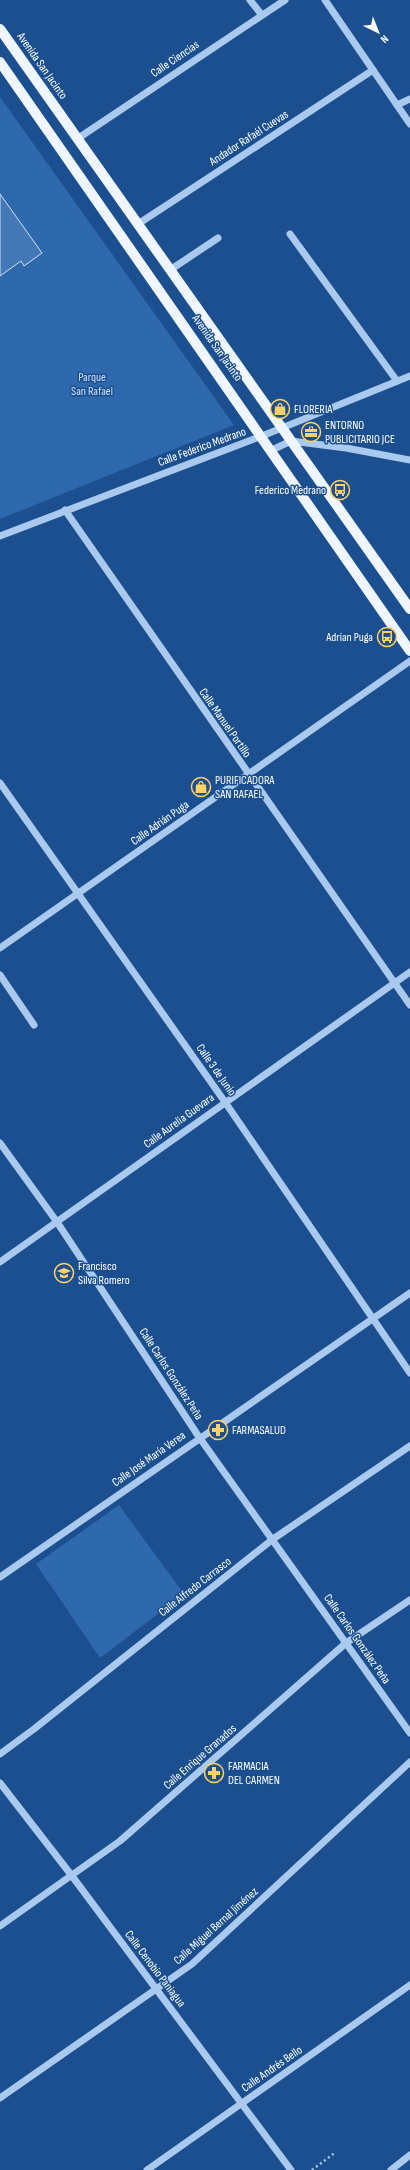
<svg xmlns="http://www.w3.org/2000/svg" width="410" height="2170" font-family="'Sofia Sans Condensed',sans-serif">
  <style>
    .green { fill: #2e69ad }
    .building { fill: #4478b7; stroke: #cfe3fa }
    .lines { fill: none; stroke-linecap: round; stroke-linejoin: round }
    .path { stroke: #a9c9ee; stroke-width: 2.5; stroke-dasharray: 2 3; stroke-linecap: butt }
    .minor { stroke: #a9c9ee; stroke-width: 7 }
    .major { stroke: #f0f6ff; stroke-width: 10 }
    .labels { text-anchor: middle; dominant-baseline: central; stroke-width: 3; stroke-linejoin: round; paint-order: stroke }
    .street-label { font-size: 12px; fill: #fff; stroke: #1b4f8f }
    .park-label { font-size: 12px; fill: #cfe3fa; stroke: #1b4f8f }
    .poi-label { font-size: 12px; fill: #fff; stroke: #1b4f8f; text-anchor: start }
  </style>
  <rect width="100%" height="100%" fill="#1b4f8f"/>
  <g class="green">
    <path d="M0 97 234 425 0 519Z"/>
    <path d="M119 1505 184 1594 100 1658 36 1564Z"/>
  </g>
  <path class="building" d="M0 194 42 253 24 266 21 261 0 276Z"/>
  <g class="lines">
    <path class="path" d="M312 2170 336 2152"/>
    <g class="minor">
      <path d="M250 0 261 14"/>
      <path d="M325 0 410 124"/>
      <path d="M397 105 410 99"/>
      <path d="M77 139 285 0"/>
      <path d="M138 224 373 70"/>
      <path d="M290 234 397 381"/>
      <path d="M170 270 218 238"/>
      <path d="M272 450 291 441 346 448 410 460"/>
      <path d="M65 510 410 1005"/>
      <path d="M0 536 262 436 410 376"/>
      <path d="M0 783 225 1102 410 1373"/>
      <path d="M0 948 410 661"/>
      <path d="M0 975 34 1025"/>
      <path d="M0 1143 57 1222 199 1437 410 1733"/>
      <path d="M0 1262 410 972"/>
      <path d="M0 1577 410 1293"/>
      <path d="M0 1754 34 1729 273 1539 410 1446"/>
      <path d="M0 1783 72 1876 291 2170"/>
      <path d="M0 1926 120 1841 346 1643 410 1600"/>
      <path d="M0 2098 192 1964 410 1762"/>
      <path d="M147 2170 410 1985"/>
      <path d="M391 2170 410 2155"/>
    </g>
    <g class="major">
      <path d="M0 29 410 609"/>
      <path d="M0 62 410 651"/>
    </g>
  </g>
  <defs>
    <g id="shop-ring" transform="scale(1)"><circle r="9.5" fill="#1b4f8f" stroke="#ffd166" stroke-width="1.5"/><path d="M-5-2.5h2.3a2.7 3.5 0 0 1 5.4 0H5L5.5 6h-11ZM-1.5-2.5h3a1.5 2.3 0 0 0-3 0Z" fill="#ffd166"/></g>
    <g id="office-ring" transform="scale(1)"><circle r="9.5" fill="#1b4f8f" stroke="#ffd166" stroke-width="1.5"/><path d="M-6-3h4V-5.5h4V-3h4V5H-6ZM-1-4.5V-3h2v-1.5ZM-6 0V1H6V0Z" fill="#ffd166"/></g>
    <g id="bus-ring" transform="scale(1)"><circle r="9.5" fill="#1b4f8f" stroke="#ffd166" stroke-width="1.5"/><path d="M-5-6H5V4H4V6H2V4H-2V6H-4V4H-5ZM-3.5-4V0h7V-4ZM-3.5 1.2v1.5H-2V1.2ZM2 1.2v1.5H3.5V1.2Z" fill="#ffd166"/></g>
    <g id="school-ring" transform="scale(1)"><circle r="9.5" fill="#1b4f8f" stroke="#ffd166" stroke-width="1.5"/><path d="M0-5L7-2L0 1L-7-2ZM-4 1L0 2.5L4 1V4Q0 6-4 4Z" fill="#ffd166"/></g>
    <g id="pharmacy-ring" transform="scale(1)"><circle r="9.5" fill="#1b4f8f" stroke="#ffd166" stroke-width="1.5"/><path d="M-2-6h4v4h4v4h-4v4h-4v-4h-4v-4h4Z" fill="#ffd166"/></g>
  </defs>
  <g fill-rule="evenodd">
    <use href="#shop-ring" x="280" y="409"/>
    <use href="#office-ring" x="311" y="432"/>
    <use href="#bus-ring" x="340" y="490"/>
    <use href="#bus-ring" x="387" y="637"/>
    <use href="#shop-ring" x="201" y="787"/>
    <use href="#school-ring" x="64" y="1273"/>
    <use href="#pharmacy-ring" x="218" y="1430"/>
    <use href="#pharmacy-ring" x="214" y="1773"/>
  </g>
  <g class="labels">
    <g class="street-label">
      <text transform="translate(175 59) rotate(-34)">Calle Ciencias</text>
      <text transform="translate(42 66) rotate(55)">Avenida San Jacinto</text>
      <text transform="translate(249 138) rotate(-33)">Andador Rafaél Cuevas</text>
      <text transform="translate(217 348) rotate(55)">Avenida San Jacinto</text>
      <text transform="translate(202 447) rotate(-20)">Calle Federico Medrano</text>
      <text transform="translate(225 723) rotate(55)">Calle Manuel Portillo</text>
      <text transform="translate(160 823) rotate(-35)">Calle Adrián Puga</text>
      <text transform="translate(216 1070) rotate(55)">Calle 3 de Junio</text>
      <text transform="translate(179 1121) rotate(-36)">Calle Aurelia Guevara</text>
      <text transform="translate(171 1374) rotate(57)">Calle Carlos González Peña</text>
      <text transform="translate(149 1459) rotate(-35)">Calle José María Verea</text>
      <text transform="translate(195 1587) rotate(-38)">Calle Alfredo Carrasco</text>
      <text transform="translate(357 1639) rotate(55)">Calle Carlos González Peña</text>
      <text transform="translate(200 1757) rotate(-41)">Calle Enrique Granados</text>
      <text transform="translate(216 1926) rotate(-42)">Calle Miguel Bernal Jiménez</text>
      <text transform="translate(155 1969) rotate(53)">Calle Cenobio Paniagua</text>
      <text transform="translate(272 2069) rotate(-35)">Calle Andrés Bello</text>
    </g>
    <g class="park-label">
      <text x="92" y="377">Parque<tspan x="92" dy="14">San Rafael</tspan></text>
    </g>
    <g class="poi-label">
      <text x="294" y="409">FLORERIA</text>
      <text x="325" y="425">ENTORNO<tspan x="325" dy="14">PUBLICITARIO JCE</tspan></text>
      <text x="326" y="490" text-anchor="end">Federico Medrano</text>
      <text x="373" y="637" text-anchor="end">Adrian Puga</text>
      <text x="215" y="780">PURIFICADORA<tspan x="215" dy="14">SAN RAFAEL</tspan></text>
      <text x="78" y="1266">Francisco<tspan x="78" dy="14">Silva Romero</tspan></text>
      <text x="232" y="1430">FARMASALUD</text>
      <text x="228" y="1766">FARMACIA<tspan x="228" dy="14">DEL CARMEN</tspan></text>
    </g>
  </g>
  <g transform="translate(378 32) rotate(137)" stroke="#1b4f8f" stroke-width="3" paint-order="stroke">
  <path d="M0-3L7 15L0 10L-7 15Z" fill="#ffffff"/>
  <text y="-6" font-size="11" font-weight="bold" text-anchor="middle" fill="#ffffff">N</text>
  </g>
</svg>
